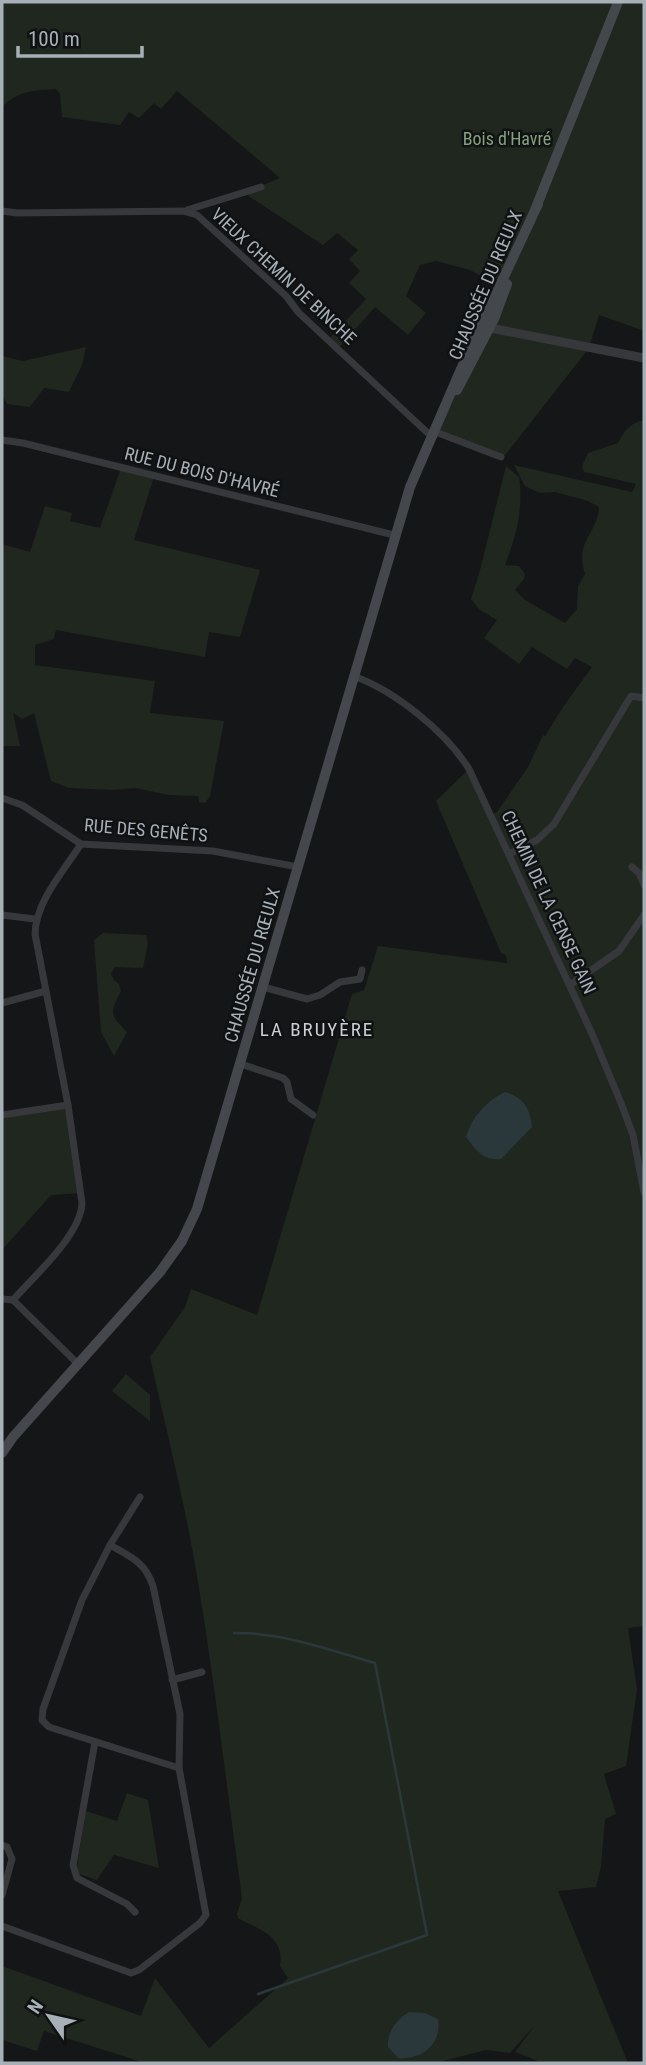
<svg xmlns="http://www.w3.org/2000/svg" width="646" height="2065" font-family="'Roboto Condensed',sans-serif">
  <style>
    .green { fill: #20271f }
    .water { fill: #2b383b }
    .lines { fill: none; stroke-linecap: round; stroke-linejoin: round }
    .stream { stroke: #2b383b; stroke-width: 2.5 }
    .minor { stroke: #36383c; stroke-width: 7 }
    .tertiary { stroke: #36383c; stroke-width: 9 }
    .secondary { stroke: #44484c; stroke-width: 10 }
    .labels { text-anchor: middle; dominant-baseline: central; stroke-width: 5; stroke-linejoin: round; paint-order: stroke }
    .park-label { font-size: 18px; fill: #85a17f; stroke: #101112 }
    .street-label { font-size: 18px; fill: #a7b0b7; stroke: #101112 }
    .neighbourhood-label { font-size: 19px; letter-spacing: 2px; fill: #c8ced3; stroke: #101112 }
  </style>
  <rect width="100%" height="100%" fill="#151617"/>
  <g class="green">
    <path d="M2 2H644V331L599 315 589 348 506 454 501 457 433 431 505 289 470 270 436 261 420 265 406 296 426 313 408 335 375 307 338 349 328 340 366 299 349 283 360 271 349 259 358 250 337 233 323 245 244 193 280 178 177 91 161 109 154 103 139 118 129 112 120 125 62 117 60 94 56 89C35 90 17 91 2 107Z"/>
    <path d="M86 347 82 365 69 392 44 388 30 407 7 404 2 394V356L23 361Z"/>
    <path d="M644 420V1626L628 1628 637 1689 626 1766 604 1774 616 1814 605 1819 601 1866 596 1887 558 1891 628 2063H543L515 2052 535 2025 510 2053 486 2050 436 2063H145L44 2031 37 2051 2 2040V1966L141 2016 155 1978 209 2048 288 1978 280 1966C285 1935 259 1930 238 1918L237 1914 242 1898C227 1791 215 1683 197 1576 185 1503 166 1430 150 1357L185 1307 191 1289 257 1315 352 994 364 990 378 946 507 963 506 955 501 953 436 801 469 769 491 814 497 812 528 767 543 735 545 736 563 707 592 667 575 658 567 669 532 647 519 664 484 638 497 620 480 610 471 599 479 574 506 466 519 477C524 507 516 537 505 565L519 566 525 574 524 579 515 590 525 600 565 623 577 609 578 586 585 574C574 540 598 534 599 507L588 501 555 492 540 493 525 486 514 465 632 492 636 484 584 472 582 466 588 453 618 443C625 430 629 424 644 420Z"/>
    <path d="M121 468 154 477 134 540 260 570 240 637 209 632 205 657 56 630 54 639 35 645V665L155 681 150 713 224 721 210 796 205 803 199 802 198 796 169 795 136 788 111 790 69 788 51 781 34 713 22 719 13 713 20 746H2V544L30 552 45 506 72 513 70 521 100 528Z"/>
    <path d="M103 933 146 935 148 943 143 968 115 967 111 974 114 980 119 984 121 991C110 1013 109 1014 127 1032L114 1056 101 1032 94 940Z"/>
    <path d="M68 1105 81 1193 51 1195 2 1250V1115Z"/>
    <path d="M126 1374 150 1395V1421L112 1391Z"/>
    <path d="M127 1793 148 1800 159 1868 114 1855 97 1880 79 1874 77 1865 86 1811 117 1821Z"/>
  </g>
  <g class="water">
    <path d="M505 1092C524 1098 530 1108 532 1127L501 1159C483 1161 476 1150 466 1137 472 1117 486 1101 505 1092Z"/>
    <path d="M409 2012 425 2013 438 2019C442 2044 422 2060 398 2058L388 2047C387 2032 396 2020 409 2012Z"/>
  </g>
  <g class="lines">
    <path class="stream" d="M234 1633C282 1632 329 1650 375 1663L427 1935 258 1994"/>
    <g class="minor">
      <path d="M187 210 261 187"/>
      <path d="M2 211 17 213 183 211 197 215 286 296 299 313 431 436"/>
      <path d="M433 431 501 457"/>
      <path d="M2 440 23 443 394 535"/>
      <path d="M353 676C394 690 446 732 469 769L593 1036 621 1103 633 1135 644 1192"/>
      <path d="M2 798 22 805 81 844 213 851 298 867"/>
      <path d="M509 854 537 840 554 824 631 696 644 698"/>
      <path d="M632 867 639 873 644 885"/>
      <path d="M2 915 35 919"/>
      <path d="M570 985 619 951 644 915"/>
      <path d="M263 987 307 999 320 995 340 982 360 979 362 970"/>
      <path d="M2 1003 46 991"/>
      <path d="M241 1064 283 1078 287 1082 291 1099 313 1115"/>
      <path d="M2 1115 68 1105"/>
      <path d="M2 1299 13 1300 78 1364"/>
      <path d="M13 1300C34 1276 81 1235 82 1203L68 1105 35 934C36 901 63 872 81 844"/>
      <path d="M110 1545 82 1600 43 1709 42 1720 49 1727 179 1768"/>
      <path d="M172 1680 202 1672"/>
      <path d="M95 1742 73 1865 77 1878 127 1904 135 1912"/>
      <path d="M2 1845 7 1847 12 1859 2 1895"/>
      <path d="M2 1926 131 1973 139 1970 200 1923 206 1915 179 1768 180 1714 153 1586C145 1562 131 1557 110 1545L140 1497"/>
    </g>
    <path class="tertiary" d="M485 327 644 358"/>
    <g class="secondary">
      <path d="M535 210 618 2"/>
      <path d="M457 390 494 319 507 284"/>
      <path d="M2 1453 13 1437 160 1272 182 1241 197 1209 410 487 461 369 538 204"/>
    </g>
  </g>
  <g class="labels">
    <g class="park-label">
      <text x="507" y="138">Bois d'Havré</text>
    </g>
    <g class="street-label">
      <text transform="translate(284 276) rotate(43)">VIEUX CHEMIN DE BINCHE</text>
      <text transform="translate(485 285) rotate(-67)">CHAUSSÉE DU RŒULX</text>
      <text transform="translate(202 472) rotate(14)">RUE DU BOIS D'HAVRÉ</text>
      <text transform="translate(146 830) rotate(5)">RUE DES GENÊTS</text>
      <text transform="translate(549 902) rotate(65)">CHEMIN DE LA CENSE GAIN</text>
      <text transform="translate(252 965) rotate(-74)">CHAUSSÉE DU RŒULX</text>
    </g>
    <g class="neighbourhood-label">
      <text x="317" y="1029">LA BRUYÈRE</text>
    </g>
  </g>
  <rect width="646" height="2065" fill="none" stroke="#a7b0b7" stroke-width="7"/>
  <g transform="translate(49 2016) rotate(304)" stroke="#101112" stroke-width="5" paint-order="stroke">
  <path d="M0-5L12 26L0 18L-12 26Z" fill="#a7b0b7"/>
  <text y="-10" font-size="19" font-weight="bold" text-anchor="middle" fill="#a7b0b7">N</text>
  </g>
  <path d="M18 46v10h124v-10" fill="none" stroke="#a7b0b7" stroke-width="3.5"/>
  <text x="28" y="46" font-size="21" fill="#a7b0b7" stroke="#101112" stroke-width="5" paint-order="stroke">100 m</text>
</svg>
